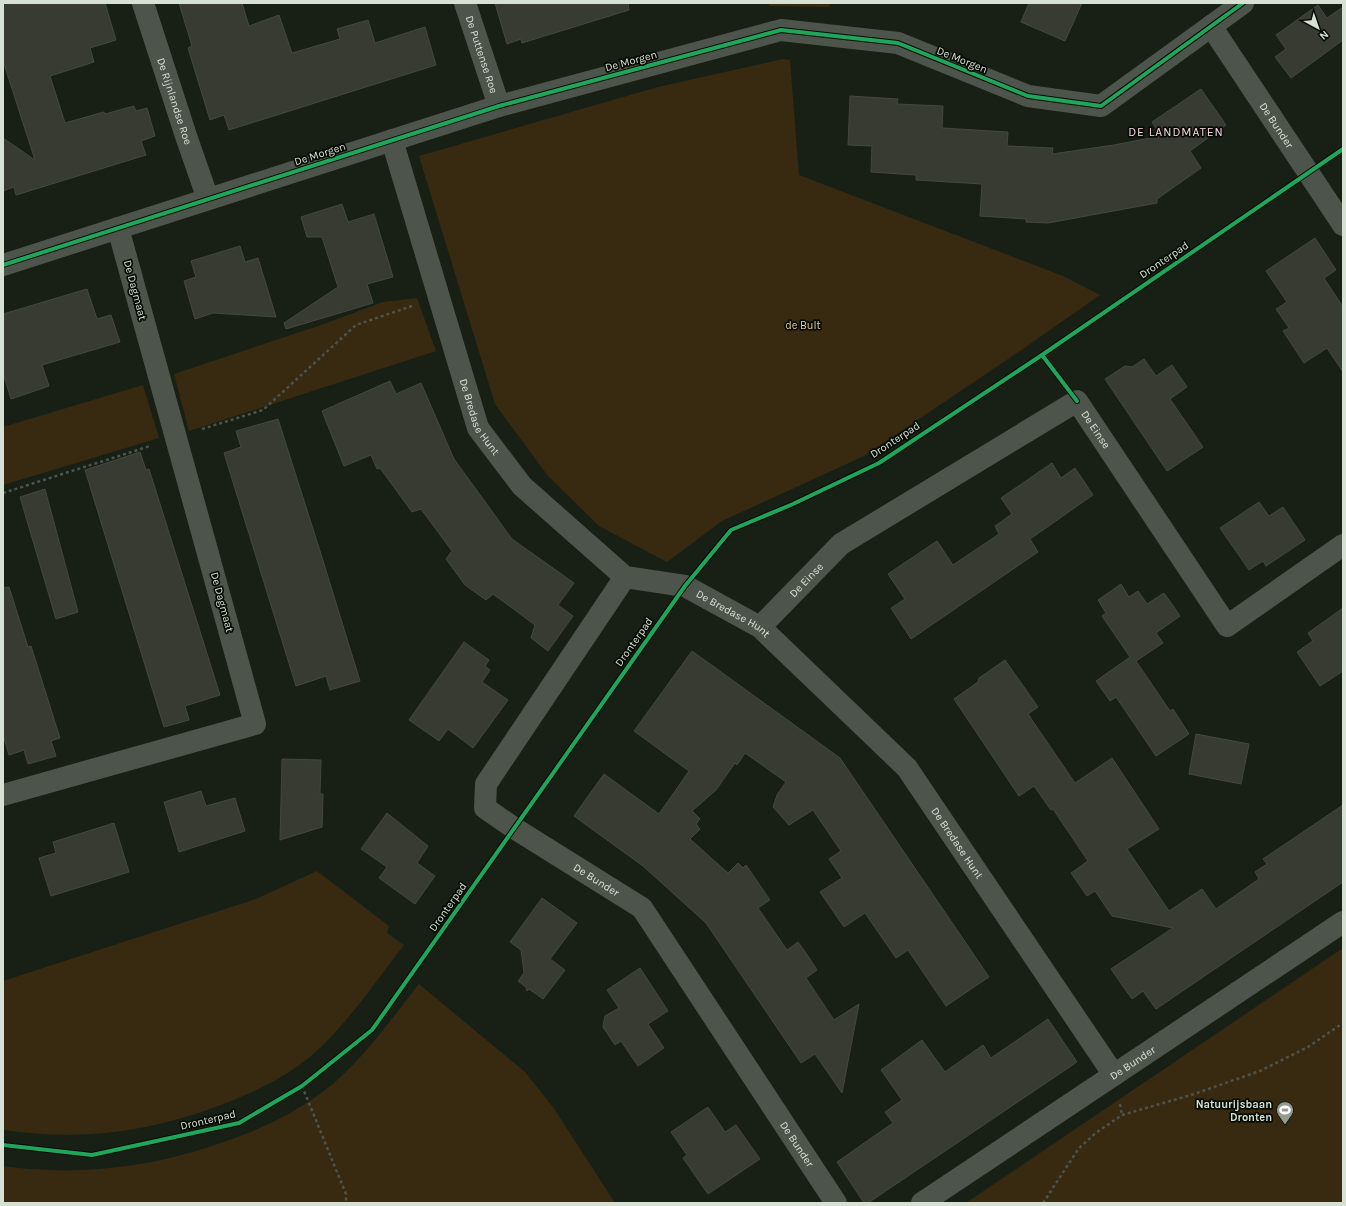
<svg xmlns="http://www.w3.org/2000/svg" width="1346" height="1206" font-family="Karla,sans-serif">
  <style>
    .green { fill: #372a11 }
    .building { fill: #383b31; stroke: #44483e }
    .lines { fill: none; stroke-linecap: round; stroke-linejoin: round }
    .path { stroke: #4e544c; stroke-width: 2.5; stroke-dasharray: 3 3; stroke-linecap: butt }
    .minor { stroke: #4d544b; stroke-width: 22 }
    .cycleway-casing { stroke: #060c04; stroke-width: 6 }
    .cycleway { stroke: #20a55d; stroke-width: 4 }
    .labels { text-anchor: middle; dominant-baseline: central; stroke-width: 3.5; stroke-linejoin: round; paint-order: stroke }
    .street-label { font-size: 11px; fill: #d6e1d3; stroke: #060c04 }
    .park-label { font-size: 11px; fill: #eac890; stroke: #060c04 }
    .poi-label { font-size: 11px; font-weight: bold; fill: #d6e1d3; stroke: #060c04; text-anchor: end }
    .neighbourhood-label { font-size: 12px; letter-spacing: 1px; fill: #fad9e5; stroke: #060c04 }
  </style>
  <rect width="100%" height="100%" fill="#182015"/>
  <g class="green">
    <path d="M769 3H830L829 7 769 6Z"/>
    <path d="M783 59 790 60 799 175 1063 276 1100 295 1020 351 864 456 722 521 667 562 599 526 548 476 495 404 419 156 658 87Z"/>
    <path d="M417 298 436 351 189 431 174 374 324 324 383 302Z"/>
    <path d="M143 385 159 438 3 485V427Z"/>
    <path d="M317 871 389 926 387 933 404 945C376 981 346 1026 311 1056 283 1079 251 1094 218 1106 146 1133 79 1141 3 1130V981L256 899Z"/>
    <path d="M1343 948V1203H966Z"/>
    <path d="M419 984 525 1072 553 1107 615 1203H3V1166C82 1177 157 1167 232 1139 269 1126 304 1108 334 1083 367 1054 392 1018 419 984Z"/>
  </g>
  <g class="building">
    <path d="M3 3H105L116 40 90 48 94 62 50 76 65 123 104 112 105 114 134 106 136 111 147 108 155 136 141 141 146 155 16 195 14 187 3 191V138L35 160 3 61Z"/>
    <path d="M179 3H242L249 26 279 15 292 53 340 39 337 29 368 20 375 43 425 27 436 65 229 130 224 115 210 120 188 48 192 46Z"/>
    <path d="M495 3H628L629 10 522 43 521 39 507 44Z"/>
    <path d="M1029 3H1082L1065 41 1021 22Z"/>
    <path d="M1318 5 1327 18 1343 7V40L1291 78 1275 57 1286 49 1276 35Z"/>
    <path d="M1201 89 1226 125 1190 151 1201 168 1157 199V203L1048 223 1026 222V219L980 216 982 184 916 180V175L871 172 872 146 848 145 850 96 898 99 897 104 943 106 942 128 1008 132 1007 146 1053 148 1052 154 1114 145 1161 136 1152 122Z"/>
    <path d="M342 204 348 222 374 214 393 277 367 284 373 303 286 329 284 323 338 287 322 237H307L301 217Z"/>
    <path d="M1315 238 1336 270 1324 278 1343 307V372L1327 348 1304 363 1283 331 1289 328 1276 309 1287 302 1266 271Z"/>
    <path d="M240 246 245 262 258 258 276 317 213 313 195 319 184 281 196 277 191 261Z"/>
    <path d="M87 289 97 319 111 315 120 342 42 365 49 386 11 399 3 373V314Z"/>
    <path d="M1144 359 1156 376 1172 365 1187 387 1170 399 1203 447 1167 471 1105 379 1125 366 1132 367Z"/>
    <path d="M390 381 396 394 421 383 454 459 512 539 574 583 558 605 573 616 548 651 531 638 535 625 493 594 486 600 465 585 446 559 452 551 421 509 412 512 380 468 377 469 371 455 344 466 322 411Z"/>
    <path d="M278 419 320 551 360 681 330 690 326 676 296 686 224 453 241 447 236 431Z"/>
    <path d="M140 452 146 470 149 469 220 695 185 706 189 720 164 727 85 470Z"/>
    <path d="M1052 463 1061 478 1075 468 1093 495 1030 539 1038 552 911 639 891 608 905 599 888 574 937 541 953 565 999 534 995 526 1012 514 1001 498Z"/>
    <path d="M45 489 78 612 56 619 20 497Z"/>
    <path d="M1259 502 1269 516 1283 507 1305 540 1266 566 1263 561 1249 570 1220 528Z"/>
    <path d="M1121 584 1129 597 1138 591 1147 604 1164 593 1180 616 1156 633 1163 643 1136 661 1170 711 1173 709 1189 734 1156 756 1116 697 1110 701 1096 681 1130 657 1102 616 1106 613 1098 600Z"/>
    <path d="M9 587 28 647 31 646 60 738 51 741 56 756 28 764 24 750 9 755 3 735V588Z"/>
    <path d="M1343 608V671L1320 686 1297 652 1313 641 1308 633Z"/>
    <path d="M464 642 489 660 485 666 490 670 482 682 508 700 473 748 448 729 439 741 409 720Z"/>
    <path d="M692 651 840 758 989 977 946 1006 908 950 896 958 865 913 844 927 820 892 842 878 829 859 841 851 813 810 789 825 773 807 777 795 786 782 745 753 737 765 735 763 716 790 692 811 700 819 696 824 700 829 690 839 728 873 738 863 743 868 746 865 770 900 758 908 787 950 798 942 808 956 817 970 806 978 834 1020 859 1004 842 1093 815 1054 801 1063 706 923 643 866 574 816 604 774 659 814 689 771 634 731Z"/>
    <path d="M1005 660 1038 707 1028 714 1075 783 1112 758 1159 829 1127 849 1169 911 1202 889 1216 909 1259 879 1255 872 1267 864 1263 859 1343 805V882L1156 1009 1143 991 1132 999 1111 969 1173 928 1112 916 1095 891 1087 896 1071 873 1088 861 1053 809 1051 810 1034 786 1019 796 954 699 978 682 979 678Z"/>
    <path d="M1196 734 1249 744 1241 784 1189 774Z"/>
    <path d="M282 759 321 760 320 794H323L322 827 280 840Z"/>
    <path d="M201 791 206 806 235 798 245 831 179 852 164 802Z"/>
    <path d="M387 813 428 846 417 863 435 876 415 904 379 878 387 867 361 849Z"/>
    <path d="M114 823 129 872 51 896 39 858 56 853 53 842Z"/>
    <path d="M542 898 577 923 550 959 565 970 543 999 529 989 527 991 526 987 518 981 524 973 521 950 510 942Z"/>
    <path d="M640 968 668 1011 648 1024 664 1048 638 1066 621 1041 615 1045 603 1027 605 1016 619 1008 607 990Z"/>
    <path d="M1048 1019 1077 1062 868 1203H864L837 1162 893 1123 885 1112 902 1100 881 1070 922 1040 945 1072 983 1045 991 1058Z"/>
    <path d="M708 1107 725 1132 736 1125 760 1159 708 1194 683 1158 687 1155 671 1132Z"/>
  </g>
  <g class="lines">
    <g class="path">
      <path d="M202 429 263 410 356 325 412 306"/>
      <path d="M3 493 150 446"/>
      <path d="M302 1086 346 1194V1203"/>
      <path d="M1120 1104 1122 1115"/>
      <path d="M1043 1203 1079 1148 1097 1132 1122 1115 1191 1095 1260 1071 1308 1047 1343 1023"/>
    </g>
    <g class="minor">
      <path id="s1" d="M143 3 186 136 208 199"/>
      <path id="s2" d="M465 3 499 106"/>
      <path id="s3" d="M1211 26 1343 225"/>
      <path id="s4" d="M392 140 478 428 522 486 625 577 685 586 760 627 907 768 1114 1075"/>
      <path d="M3 265 499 106 781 30 898 43 1028 96 1101 106 1243 3"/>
      <path id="s5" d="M625 577 486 784 485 808 514 828 642 908 836 1203"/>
      <path id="s6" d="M760 627 841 544 1077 401 1227 626 1343 545"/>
      <path d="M3 795 255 724 118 228"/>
      <path id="s7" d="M922 1203 1343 922"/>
    </g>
    <g class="cycleway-casing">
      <g id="cycleway">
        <path d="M3 265 499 106 781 30 898 43 1028 96 1101 106 1243 3"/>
        <path d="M1042 355 1077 401"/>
        <path d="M3 1145 92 1155 239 1123 302 1086 372 1030 685 586 731 530 793 504 879 463 1042 355 1343 149"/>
      </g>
    </g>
    <use href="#cycleway" class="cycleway"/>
  </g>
  <defs>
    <g id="stadium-pin" transform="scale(0.9)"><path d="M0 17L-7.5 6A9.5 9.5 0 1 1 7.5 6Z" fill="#949d90" stroke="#060c04"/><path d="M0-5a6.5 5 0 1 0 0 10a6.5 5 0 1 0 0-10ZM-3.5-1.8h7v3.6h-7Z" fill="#fff"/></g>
  </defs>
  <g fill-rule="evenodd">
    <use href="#stadium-pin" x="1285" y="1110"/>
  </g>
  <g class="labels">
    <g class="street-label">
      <text stroke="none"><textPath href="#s2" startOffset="54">De Puttense Roe</textPath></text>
      <text transform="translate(962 60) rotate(22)">De Morgen</text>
      <text transform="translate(631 61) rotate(-15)">De Morgen</text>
      <text stroke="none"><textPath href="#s1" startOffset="103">De Rijnlandse Roe</textPath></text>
      <text stroke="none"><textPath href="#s3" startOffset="119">De Bunder</textPath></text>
      <text transform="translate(320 154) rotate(-18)">De Morgen</text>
      <text transform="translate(1164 260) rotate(-34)">Dronterpad</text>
      <text transform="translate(135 290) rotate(75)">De Dagmaat</text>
      <text stroke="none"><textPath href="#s4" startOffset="291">De Bredase Hunt</textPath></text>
      <text stroke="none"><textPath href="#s6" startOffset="426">De Einse</textPath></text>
      <text transform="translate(895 440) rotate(-33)">Dronterpad</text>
      <text stroke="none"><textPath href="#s6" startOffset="66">De Einse</textPath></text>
      <text transform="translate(222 602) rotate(75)">De Dagmaat</text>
      <text stroke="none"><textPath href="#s4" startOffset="627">De Bredase Hunt</textPath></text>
      <text transform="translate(634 642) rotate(-55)">Dronterpad</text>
      <text stroke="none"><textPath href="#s4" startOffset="951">De Bredase Hunt</textPath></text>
      <text stroke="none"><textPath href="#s5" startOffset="406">De Bunder</textPath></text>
      <text transform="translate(448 907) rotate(-55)">Dronterpad</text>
      <text stroke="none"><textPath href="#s7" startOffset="253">De Bunder</textPath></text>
      <text transform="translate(208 1120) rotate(-13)">Dronterpad</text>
      <text stroke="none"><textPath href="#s5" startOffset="742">De Bunder</textPath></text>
    </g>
    <g class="park-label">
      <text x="803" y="325">de Bult</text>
    </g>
    <g class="poi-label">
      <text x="1272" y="1104">Natuurijsbaan<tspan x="1272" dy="13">Dronten</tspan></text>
    </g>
    <g class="neighbourhood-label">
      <text x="1176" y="132">DE LANDMATEN</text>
    </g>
  </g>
  <rect width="1346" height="1206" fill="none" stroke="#d6e1d3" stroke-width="8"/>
  <g transform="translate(1318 28) rotate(140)" stroke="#060c04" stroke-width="3" paint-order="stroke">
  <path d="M0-3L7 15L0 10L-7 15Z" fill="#d6e1d3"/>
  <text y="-6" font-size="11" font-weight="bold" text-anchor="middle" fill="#d6e1d3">N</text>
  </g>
</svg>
